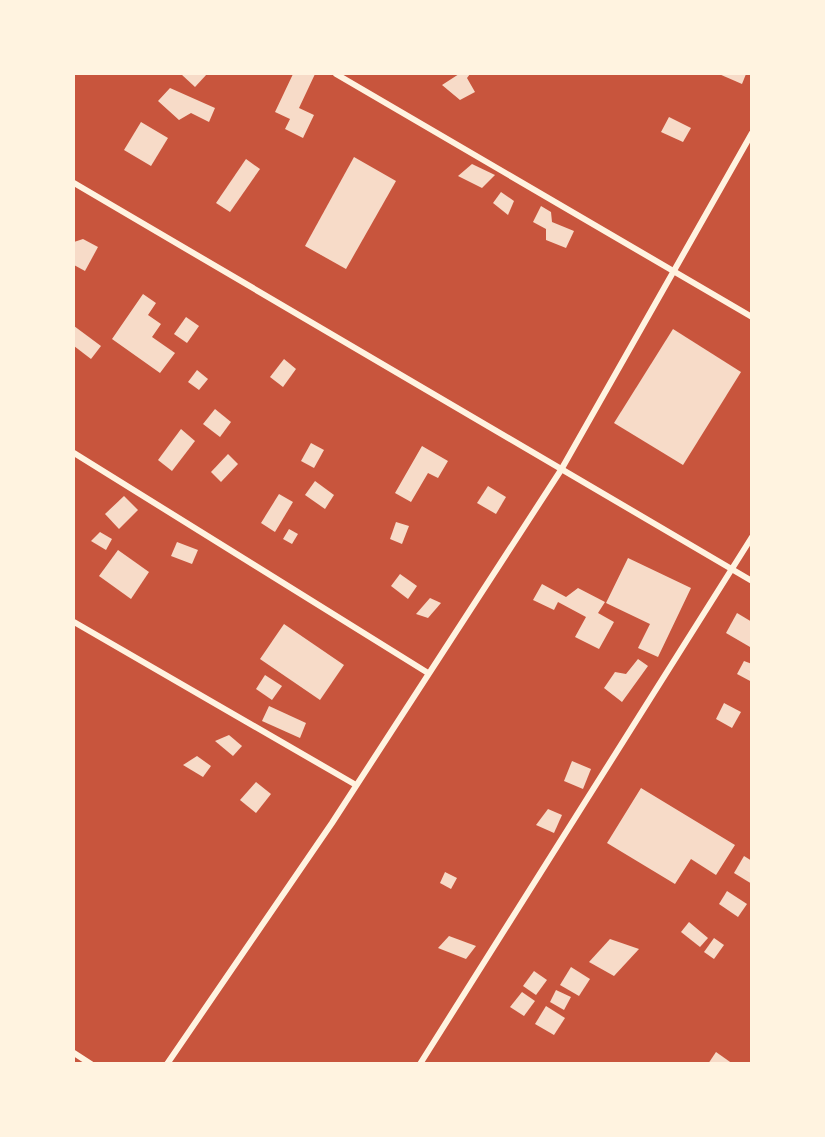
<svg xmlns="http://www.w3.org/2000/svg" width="825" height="1137" font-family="'Roboto Condensed',sans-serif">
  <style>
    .building { fill: #f7dbc8 }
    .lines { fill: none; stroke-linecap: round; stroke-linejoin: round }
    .minor { stroke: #fff3e0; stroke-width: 6 }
  </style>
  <rect width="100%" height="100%" fill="#c8553d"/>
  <g class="building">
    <path d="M181 74H207L195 87Z"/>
    <path d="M293 74H315L299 108 314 115 303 138 285 129 290 119 275 112Z"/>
    <path d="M459 74H470L467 78 475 92 460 100 442 85Z"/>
    <path d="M719 74H746L742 84Z"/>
    <path d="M170 88 215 108 209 122 191 113 179 120 158 101Z"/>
    <path d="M669 117 691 128 683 142 661 132Z"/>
    <path d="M141 122 168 138 151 166 124 150Z"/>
    <path d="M354 157 396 181 346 269 305 246Z"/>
    <path d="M246 159 260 169 230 212 216 203Z"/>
    <path d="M472 164 495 175 482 188 458 176Z"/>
    <path d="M501 192 514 201 508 215 493 203Z"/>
    <path d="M541 206 551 212 552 222 574 231 566 248 546 240V229L533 222Z"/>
    <path d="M83 239 98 247 85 271 74 265V242Z"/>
    <path d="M143 294 156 303 148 315 161 324 152 337 175 353 160 373 112 339Z"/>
    <path d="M186 317 199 326 187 343 174 334Z"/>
    <path d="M74 326 101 346 91 359 74 346Z"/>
    <path d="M673 329 741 372 683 465 614 423Z"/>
    <path d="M284 359 296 369 283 387 270 377Z"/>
    <path d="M197 370 208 379 199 390 188 382Z"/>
    <path d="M215 409 231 422 220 437 203 424Z"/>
    <path d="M181 429 195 441 172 471 158 460Z"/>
    <path d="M311 443 324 450 314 468 301 461Z"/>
    <path d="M422 446 448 461 438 478 428 473 411 502 395 493Z"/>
    <path d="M228 454 238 464 221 482 211 472Z"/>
    <path d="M315 481 334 495 325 509 305 495Z"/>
    <path d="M488 486 506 497 496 514 477 503Z"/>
    <path d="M279 494 293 502 275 532 261 523Z"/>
    <path d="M124 496 138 510 119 529 105 514Z"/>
    <path d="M396 522 409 526 402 544 390 539Z"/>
    <path d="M289 529 298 534 292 544 283 539Z"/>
    <path d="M100 532 112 539 106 550 91 541Z"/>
    <path d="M177 542 198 550 192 564 171 556Z"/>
    <path d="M118 550 149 572 131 599 99 576Z"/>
    <path d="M628 558 691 588 658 657 638 648 650 624 606 603Z"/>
    <path d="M400 574 417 586 408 599 391 586Z"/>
    <path d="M542 584 566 597 578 588 605 602 598 613 614 622 599 649 575 637 586 617 558 602 554 610 533 600Z"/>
    <path d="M430 598 441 603 428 618 416 614Z"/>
    <path d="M737 613 752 622V644L750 647 726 633Z"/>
    <path d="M284 624 344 665 320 700 260 659Z"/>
    <path d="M638 659 648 666 622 702 604 688 615 672 626 674Z"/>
    <path d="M744 661 752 664V682L737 674Z"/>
    <path d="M265 675 282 686 272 700 256 689Z"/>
    <path d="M724 703 741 712 732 728 716 719Z"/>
    <path d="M269 706 306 723 300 738 262 721Z"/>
    <path d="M229 735 242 746 233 756 215 741Z"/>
    <path d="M197 756 211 766 203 777 183 765Z"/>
    <path d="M572 761 591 769 583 789 564 781Z"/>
    <path d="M256 782 271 794 256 813 240 800Z"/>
    <path d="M641 788 735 845 716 875 691 859 675 884 607 843Z"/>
    <path d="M548 809 562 815 554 833 536 825Z"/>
    <path d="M744 856 752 861V884L734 873Z"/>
    <path d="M445 872 457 878 451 889 440 883Z"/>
    <path d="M727 891 747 904 738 917 719 904Z"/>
    <path d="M689 922 708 938 700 947 681 932Z"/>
    <path d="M449 936 476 946 466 959 438 948Z"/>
    <path d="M714 938 724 945 714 959 704 952Z"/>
    <path d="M610 939 639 949 614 976 589 962Z"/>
    <path d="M571 967 590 979 579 996 560 985Z"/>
    <path d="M534 971 547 980 536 995 523 986Z"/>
    <path d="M556 990 571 997 564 1010 550 1002Z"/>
    <path d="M522 992 535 1001 524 1016 510 1007Z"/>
    <path d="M546 1006 565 1018 554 1035 535 1024Z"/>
    <path d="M716 1052 733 1064H708Z"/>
  </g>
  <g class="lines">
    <g class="minor">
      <path d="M336 74 752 317"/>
      <path d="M74 183 752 581"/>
      <path d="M74 453 428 673"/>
      <path d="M74 622 356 785"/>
      <path d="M74 1053 91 1064"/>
      <path d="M167 1064 332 823 561 470 752 133"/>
      <path d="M420 1064 752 537"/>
    </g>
  </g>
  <rect width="825" height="1137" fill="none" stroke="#fff3e0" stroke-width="150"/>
</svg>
